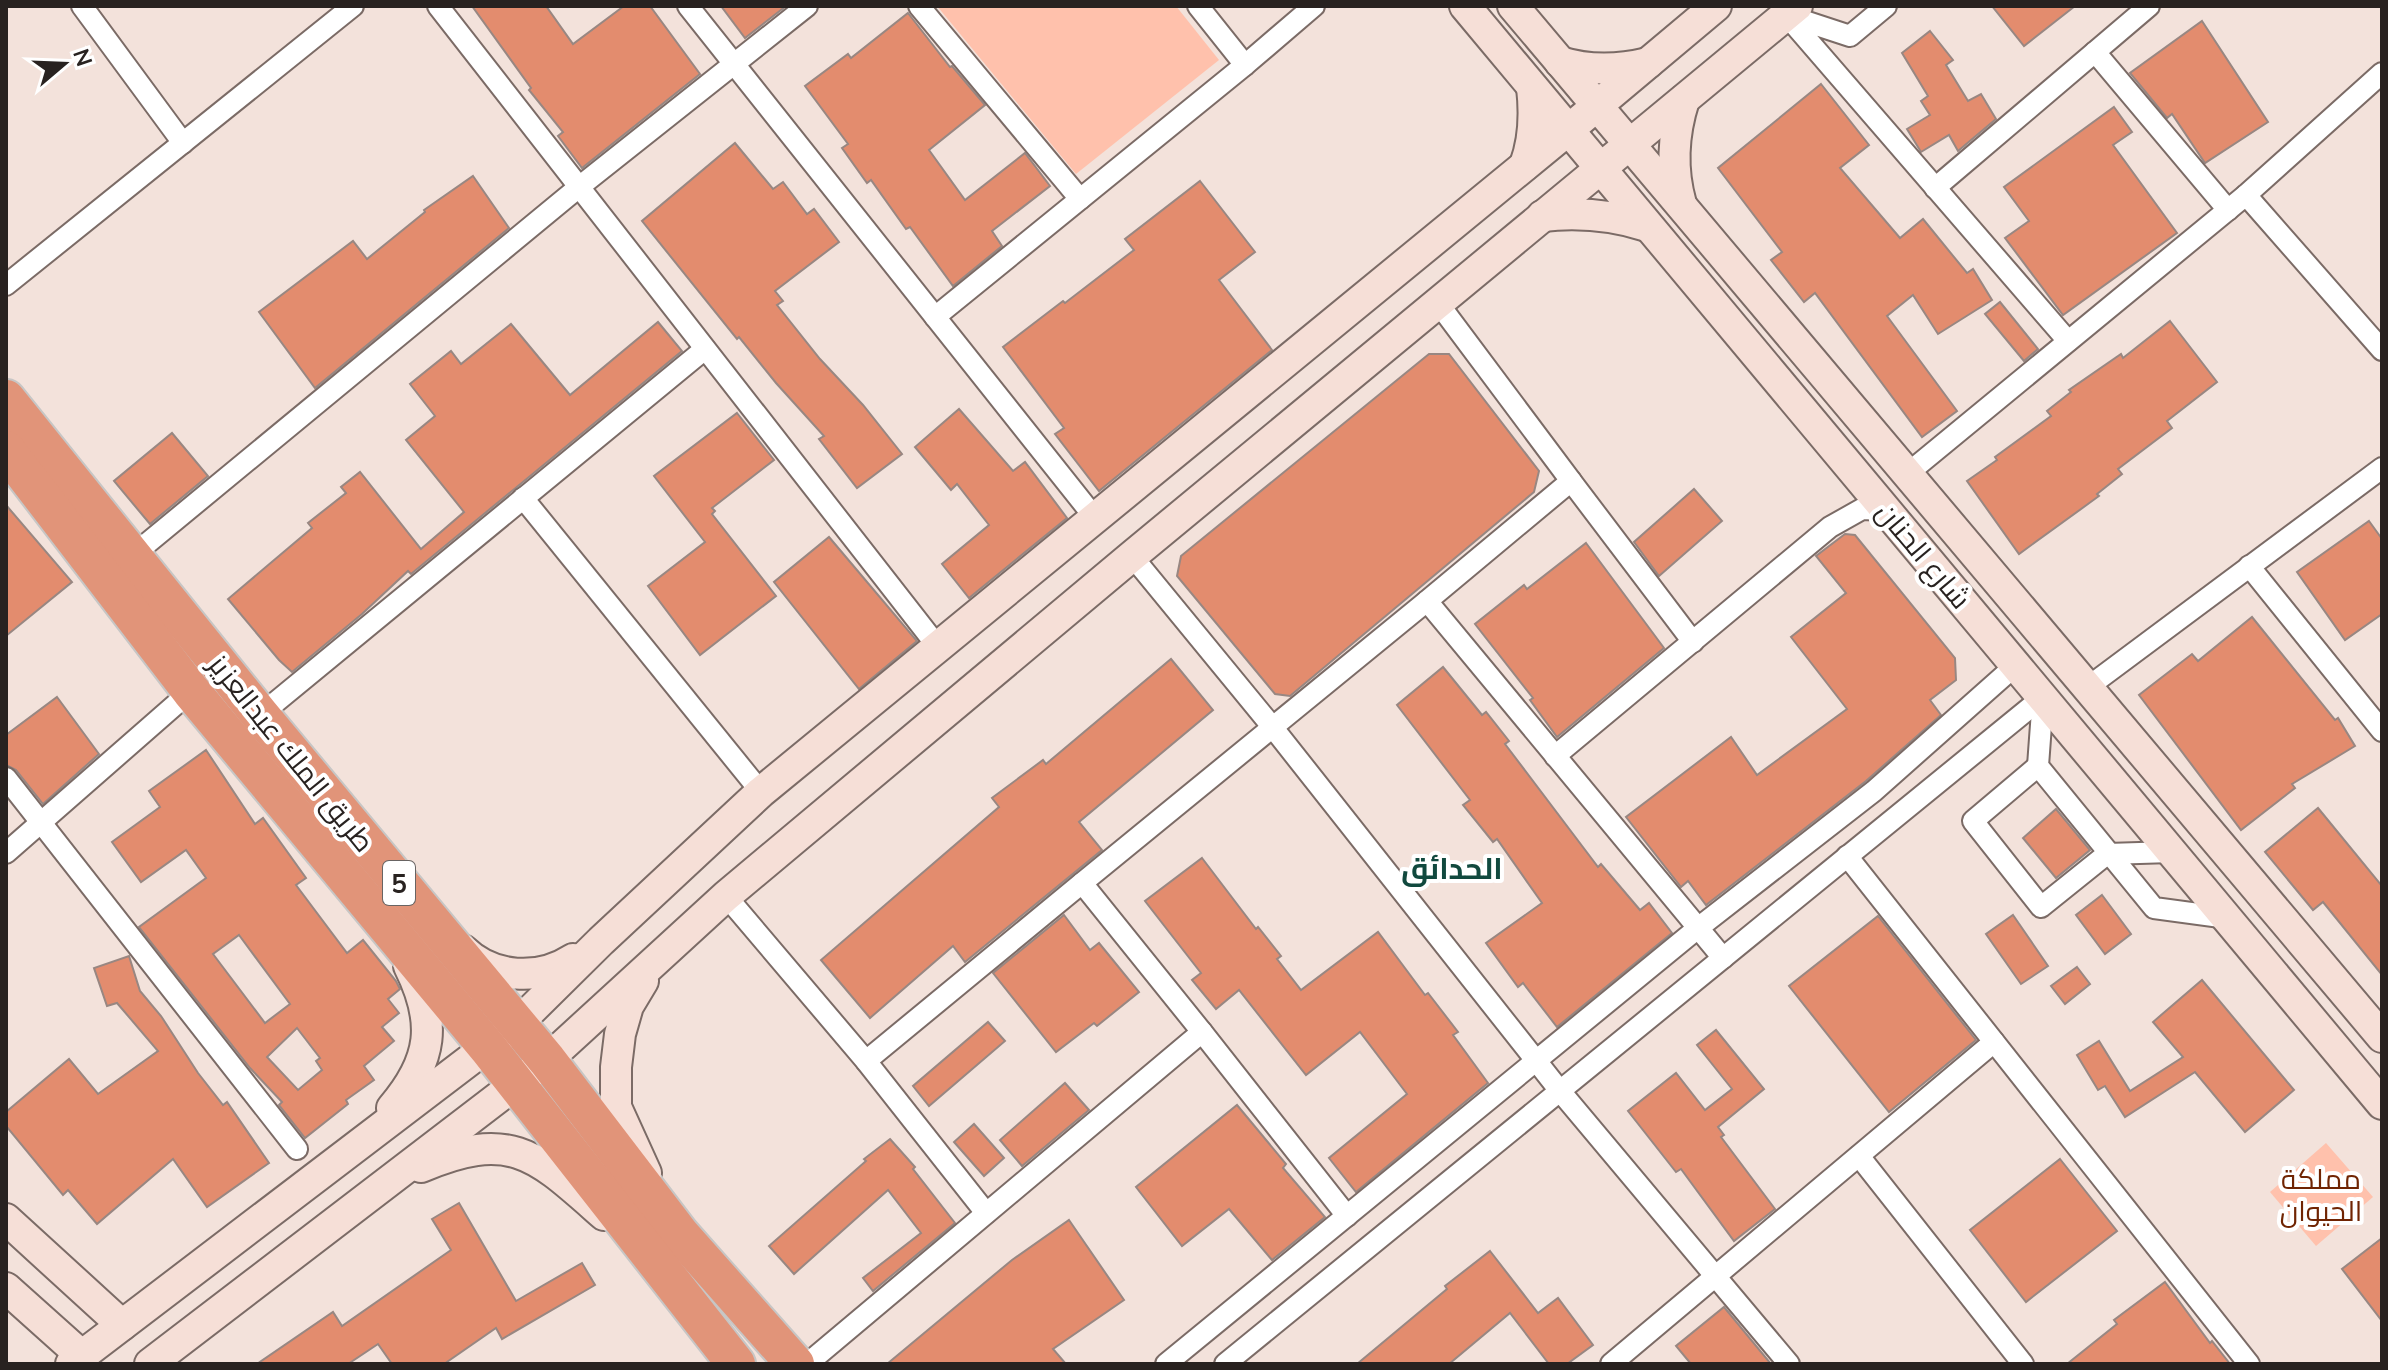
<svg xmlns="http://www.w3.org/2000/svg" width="2388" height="1370" font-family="Mulish,Cairo,sans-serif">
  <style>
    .green { fill: #ffc1ac }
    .building { fill: #e38c6e; stroke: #988782; stroke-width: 2; fill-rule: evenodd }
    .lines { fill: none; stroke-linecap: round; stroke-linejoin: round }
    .street-casing { stroke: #7b6b66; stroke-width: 24 }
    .secondary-casing { stroke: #7b6b66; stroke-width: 34 }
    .highway-casing { stroke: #c7c6c5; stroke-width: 42 }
    .street { stroke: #fff; stroke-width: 20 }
    .secondary { stroke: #f6dfd7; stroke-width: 30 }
    .highway { stroke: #e19479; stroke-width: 38 }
    .labels { text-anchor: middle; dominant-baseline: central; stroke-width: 8; stroke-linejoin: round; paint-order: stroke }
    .shield { fill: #fff; stroke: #686463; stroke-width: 2 }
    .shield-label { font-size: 26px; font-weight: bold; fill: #282220 }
    .street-label { font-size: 28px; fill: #282220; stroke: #fff }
    .park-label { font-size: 28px; fill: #702402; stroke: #fff }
    .neighbourhood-label { font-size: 30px; font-weight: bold; fill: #11493e; stroke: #fff }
  </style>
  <rect width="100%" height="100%" fill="#f3e2db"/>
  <g class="green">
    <path d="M937 6H1176L1219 60 1076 174Z"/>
    <path d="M2326 1143 2373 1197 2316 1246 2270 1192Z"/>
  </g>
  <g class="building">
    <path d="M472 6H546L573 44 624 6H650L700 74 582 168 558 136 563 132 529 90 531 88Z"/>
    <path d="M721 6H786L745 38Z"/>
    <path d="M1992 6H2075L2024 46Z"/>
    <path d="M908 13 950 67 952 66 985 105 929 150 965 200 1025 153 1050 186 992 231 1002 246 953 286 910 227 906 229 871 180 867 183 842 148 848 144 805 86 848 54 851 58Z"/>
    <path d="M2202 21 2268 122 2205 163 2172 114 2167 118 2130 73Z"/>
    <path d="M1930 31 1953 60 1946 65 1968 101 1981 94 1996 119 1958 151 1949 135 1921 152 1907 129 1930 115 1921 101 1928 96 1902 53Z"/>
    <path d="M1821 84 1869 145 1840 168 1900 238 1923 219 1967 273 1973 269 1992 300 1938 334 1913 295 1887 316 1957 411 1922 437 1815 293 1804 302 1771 260 1782 252 1718 168Z"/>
    <path d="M2114 107 2132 132 2113 145 2177 233 2063 315 2005 238 2029 221 2004 187Z"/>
    <path d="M735 143 773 189 783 182 807 214 814 209 839 242 775 291 783 301 777 305 820 359 863 405 902 454 857 488 819 439 824 436 776 383 739 337 737 339 642 221Z"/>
    <path d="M473 176 509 228 315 388 259 312 353 241 367 259 425 212 424 210Z"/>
    <path d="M1200 181 1255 252 1219 280 1272 350 1099 491 1055 434 1064 428 1003 347 1063 301 1065 303 1134 250 1125 239Z"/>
    <path d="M2000 302 2038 349 2024 361 1985 314Z"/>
    <path d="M2170 321 2217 382 2167 421 2172 428 2118 469 2122 474 2097 494 2099 496 2019 554 1967 481 1997 460 1995 457 2051 416 2047 411 2071 392 2069 390 2121 354 2123 358Z"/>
    <path d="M658 322 682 351 411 574 408 571 362 614 292 672 279 660 228 599 312 528 308 523 346 493 341 487 360 472 421 549 464 512 406 440 435 416 410 384 451 351 461 364 511 324 570 395Z"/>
    <path d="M1429 354H1449L1539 471 1534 492 1290 696 1275 694 1177 576 1181 556Z"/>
    <path d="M959 409 1013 471 1025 462 1067 518 969 598 942 564 989 525 957 484 951 490 915 447Z"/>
    <path d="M737 413 774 460 712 508 715 511 712 514 776 596 700 655 648 586 705 542 654 476Z"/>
    <path d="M172 433 208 476 150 524 114 481Z"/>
    <path d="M1694 489 1722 521 1659 576 1634 542Z"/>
    <path d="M6 505 72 582 6 636Z"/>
    <path d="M2369 521 2382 539V614L2345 640 2297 572Z"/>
    <path d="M1845 534 1855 535 1955 658 1956 680 1930 700 1941 715 1866 781 1706 905 1688 881 1681 887 1626 817 1731 737 1757 775 1847 709 1791 637 1846 593 1816 556Z"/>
    <path d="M829 537 917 641 859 689 774 582Z"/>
    <path d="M1586 543 1664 648 1557 737 1530 700 1533 698 1475 624 1524 585 1527 589Z"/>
    <path d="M2252 617 2335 720 2338 718 2355 746 2292 784 2295 788 2241 830 2139 695 2192 654 2198 661Z"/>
    <path d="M1171 659 1213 710 1079 822 1102 850 965 962 953 946 870 1018 821 960 999 807 992 798 1043 760 1046 764Z"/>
    <path d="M1443 667 1482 715 1486 712 1509 741 1505 744 1598 867 1601 864 1640 910 1649 903 1672 933 1557 1027 1523 983 1518 987 1486 943 1542 903 1497 839 1493 842 1463 805 1470 800 1397 705Z"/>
    <path d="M57 697 99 754 43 804 16 770 6 765V735Z"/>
    <path d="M206 750 255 824 263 818 306 878 296 885 347 953 363 940 396 981 400 989 388 999 399 1013 382 1027 394 1041 364 1066 374 1080 346 1100 348 1104 305 1138 279 1105 282 1102 250 1068 139 927 206 878 186 850 141 882 112 842 160 807 149 791ZM239 935 290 1004 265 1023 213 954ZM297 1028 320 1058 316 1061 322 1070 298 1090 267 1057Z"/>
    <path d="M2318 808 2382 886V975L2323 902 2313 910 2265 852Z"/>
    <path d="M2056 809 2090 850 2056 878 2023 838Z"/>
    <path d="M1202 858 1256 929 1258 927 1281 956 1277 959 1301 990 1378 932 1425 995 1428 993 1458 1032 1453 1035 1488 1083 1356 1192 1329 1158 1407 1094 1360 1032 1306 1075 1239 990 1216 1009 1192 980 1201 973 1145 901Z"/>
    <path d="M2102 895 2131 934 2105 954 2076 915Z"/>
    <path d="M1064 915 1090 950 1099 943 1139 992 1097 1026 1094 1023 1056 1052 993 973Z"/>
    <path d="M2013 915 2048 966 2021 984 1986 934Z"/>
    <path d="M1878 916 1976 1040 1889 1112 1789 986Z"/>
    <path d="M129 956 140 991 161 1016 198 1073 223 1105 227 1102 269 1163 207 1207 173 1159 97 1224 68 1190 63 1195 6 1126V1112L69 1059 98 1094 158 1051 117 1003 107 1006 94 968Z"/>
    <path d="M2077 967 2090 984 2065 1004 2051 986Z"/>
    <path d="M2202 980 2294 1090 2245 1132 2195 1072 2125 1117 2105 1086 2098 1090 2077 1055 2099 1041 2130 1091 2183 1057 2153 1022Z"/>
    <path d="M988 1022 1005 1041 929 1106 913 1086Z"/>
    <path d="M1716 1030 1764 1089 1718 1127 1724 1135 1721 1137 1775 1209 1734 1241 1681 1169 1676 1172 1628 1111 1676 1073 1705 1110 1732 1089 1697 1045Z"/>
    <path d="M1065 1083 1089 1110 1022 1166 1000 1140Z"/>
    <path d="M1237 1105 1286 1164 1283 1168 1325 1217 1272 1260 1229 1209 1182 1246 1136 1187Z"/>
    <path d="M974 1124 1004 1158 984 1176 954 1142Z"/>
    <path d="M890 1139 915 1167 913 1169 955 1223 873 1291 863 1278 921 1233 888 1190 794 1274 769 1246 866 1161 864 1159Z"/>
    <path d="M2060 1159 2117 1231 2026 1302 1970 1230Z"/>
    <path d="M459 1203 516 1301 582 1263 595 1285 502 1339 496 1328 444 1364H392L378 1344 348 1364H257L333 1312 342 1326 451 1250 432 1219Z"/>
    <path d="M1069 1220 1124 1300 1053 1349 1066 1364H887L1012 1260Z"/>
    <path d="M2382 1238V1321L2342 1269Z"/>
    <path d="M1490 1251 1538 1313 1558 1298 1593 1345 1567 1364H1549L1510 1313 1449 1364H1357L1447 1289 1445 1286Z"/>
    <path d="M2165 1282 2210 1343 2212 1341 2230 1364H2067L2117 1324 2114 1320Z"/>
    <path d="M1724 1307 1771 1364H1691L1676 1346Z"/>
  </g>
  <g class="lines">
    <g class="street-casing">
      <g id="street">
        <path d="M82 6 183 143"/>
        <path d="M438 6 938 647"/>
        <path d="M688 6 1095 518"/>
        <path d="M919 6 1080 199"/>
        <path d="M1198 6 1245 65"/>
        <path d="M1886 6 1850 36 1786 15 2068 341"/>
        <path d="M2095 52 2228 210"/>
        <path d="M1935 188 2149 6"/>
        <path d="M2246 195 2382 73"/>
        <path d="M6 285 353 6"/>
        <path d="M1438 303 1571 481 1427 601 1723 958"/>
        <path d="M935 317 1245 65 1314 6"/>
        <path d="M1907 474 2246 195 2382 350"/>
        <path d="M1571 481 1693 642"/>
        <path d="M523 498 761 792"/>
        <path d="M133 555 579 187 807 6"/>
        <path d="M1132 556 1274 729 1560 1091 1789 1364"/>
        <path d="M2249 566 2382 731"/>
        <path d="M2088 687 2382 468"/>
        <path d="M2043 697 2038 766 2154 908 2228 918"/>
        <path d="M260 715 705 349"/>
        <path d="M1555 756 1830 527 1862 509 1886 510"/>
        <path d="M2038 766 1973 821 2041 907 2107 854 2172 852"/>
        <path d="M6 778 297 1149"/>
        <path d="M6 853 191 691"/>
        <path d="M1847 856 2249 1364"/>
        <path d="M1082 883 1427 601"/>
        <path d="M726 896 866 1061 986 1213"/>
        <path d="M866 1061 1082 883 1202 1032"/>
        <path d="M1859 1156 2023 1364"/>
        <path d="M807 1364 1202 1032 1347 1216"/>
        <path d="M1166 1364 1698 928 1874 791 2016 665"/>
        <path d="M1225 1364 2043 697"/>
        <path d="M1611 1364 1994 1042"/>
      </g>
    </g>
    <g class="secondary-casing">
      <g id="secondary">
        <path d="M1465 6 2382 1104"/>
        <path d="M1513 6 2382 1037"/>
        <path d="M1560 62C1589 71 1619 70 1648 63"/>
        <path d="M1525 165C1534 141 1535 113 1532 87"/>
        <path d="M1681 204C1671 169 1673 134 1684 100"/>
        <path d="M1542 216C1578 212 1613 215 1647 226"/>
        <path d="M463 950C493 979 539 981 573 959"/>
        <path d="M643 981 628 1006 620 1034 616 1067V1107L646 1173"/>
        <path d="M392 1108C433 1060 437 1022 409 966"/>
        <path d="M421 1167C512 1128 537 1156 604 1215"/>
        <path d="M6 1219 122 1325"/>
        <path d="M6 1288 82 1356"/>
        <path d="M71 1364 517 1024 601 941 761 792 1567 131 1716 6"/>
        <path d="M150 1364 547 1060 726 896 1132 556 1797 6"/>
      </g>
    </g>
    <g class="highway-casing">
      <g id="highway">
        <path d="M6 399 260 715 547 1060 680 1234 795 1364"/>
        <path d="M6 450 191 691 488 1048 736 1364"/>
      </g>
    </g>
    <use href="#street" class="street"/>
    <use href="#secondary" class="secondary"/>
    <use href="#highway" class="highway"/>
  </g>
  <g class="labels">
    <rect class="shield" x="383" y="861" width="32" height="44" rx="6"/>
    <g class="shield-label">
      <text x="399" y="883">5</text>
    </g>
    <g class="street-label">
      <text transform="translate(1924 555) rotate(50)">شارع الحنان</text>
      <text transform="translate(292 753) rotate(51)">طريق الملك عبدالعزيز</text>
    </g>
    <g class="park-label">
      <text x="2321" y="1178">مملكة<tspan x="2321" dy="32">الحيوان</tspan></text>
    </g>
    <g class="neighbourhood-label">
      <text x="1452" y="868">الحدائق</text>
    </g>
  </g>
  <rect width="2388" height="1370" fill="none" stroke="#282220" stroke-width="16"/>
  <g transform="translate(64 64) rotate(71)" stroke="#ffffff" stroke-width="6" paint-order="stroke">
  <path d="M0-6L14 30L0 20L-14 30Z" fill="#282220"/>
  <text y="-12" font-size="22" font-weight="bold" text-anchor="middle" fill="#282220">N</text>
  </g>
</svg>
